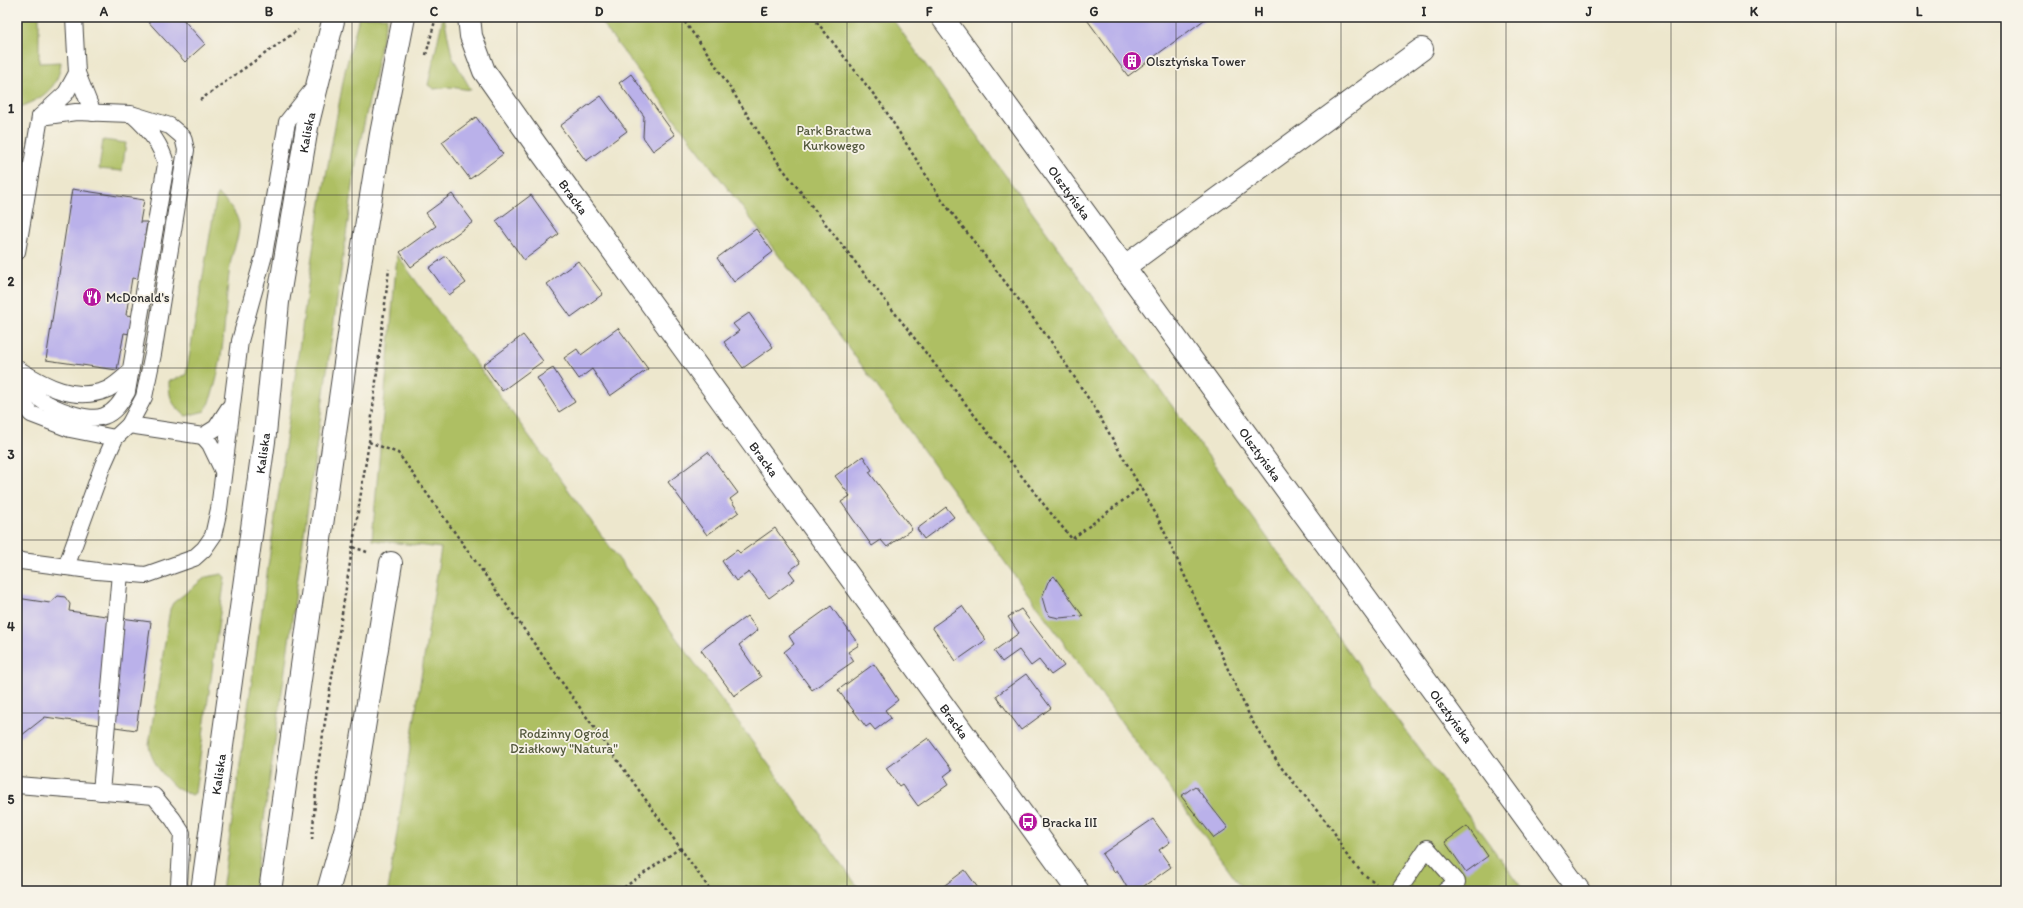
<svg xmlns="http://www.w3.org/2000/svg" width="2023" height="908" font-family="Itim,sans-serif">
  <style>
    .green { fill: #aebf63; stroke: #6c7547 }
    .building { fill: #bab1ea }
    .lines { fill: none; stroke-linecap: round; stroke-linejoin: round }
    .lane-casing { stroke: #484743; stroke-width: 18 }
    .street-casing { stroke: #484743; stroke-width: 24 }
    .primary-casing { stroke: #484743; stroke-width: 24 }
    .path { stroke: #484743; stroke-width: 2.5; stroke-dasharray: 3 3; stroke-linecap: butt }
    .lane { stroke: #fff; stroke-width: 16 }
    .street { stroke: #fff; stroke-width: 22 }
    .primary { stroke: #fff; stroke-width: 22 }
    .grid { fill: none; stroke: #2b2b2b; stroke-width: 1; stroke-opacity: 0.55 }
    .labels { text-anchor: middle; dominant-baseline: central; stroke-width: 3.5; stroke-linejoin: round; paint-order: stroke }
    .poi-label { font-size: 13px; fill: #2b2b2b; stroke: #f7f3e8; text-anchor: start }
    .park-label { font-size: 13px; fill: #52573c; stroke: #f7f3e8 }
    .street-label { font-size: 13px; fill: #2b2b2b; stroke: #f7f3e8 }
    .neatline { fill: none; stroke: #2b2b2b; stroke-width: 1.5 }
    .grid-label { font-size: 13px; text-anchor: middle; font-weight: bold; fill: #2b2b2b }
  </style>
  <rect width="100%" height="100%" fill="#f7f3e8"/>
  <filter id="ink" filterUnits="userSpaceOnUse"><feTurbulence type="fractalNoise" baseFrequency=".025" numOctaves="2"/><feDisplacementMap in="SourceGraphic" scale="8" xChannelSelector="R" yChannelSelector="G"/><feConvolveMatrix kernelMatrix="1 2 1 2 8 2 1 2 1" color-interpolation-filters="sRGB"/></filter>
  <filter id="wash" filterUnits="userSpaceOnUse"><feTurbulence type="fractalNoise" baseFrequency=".012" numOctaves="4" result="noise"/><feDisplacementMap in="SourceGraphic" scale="16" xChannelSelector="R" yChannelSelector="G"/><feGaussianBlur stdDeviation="0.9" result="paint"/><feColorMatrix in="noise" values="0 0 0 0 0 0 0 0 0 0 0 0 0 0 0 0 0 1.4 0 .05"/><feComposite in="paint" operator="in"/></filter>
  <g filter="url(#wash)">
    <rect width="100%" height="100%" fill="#ede7cd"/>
    <g class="green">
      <path d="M25 17H39V63L61 62C59 88 42 99 20 107L17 99V26Z"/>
      <path d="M359 17H387L357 157 254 891H222L315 236 345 71Z"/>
      <path d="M443 17H444L452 56 471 90 450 87 434 89 428 85Z"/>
      <path d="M597 17H891L1290 569 1360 669 1524 891H1239L1241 886 843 340Z"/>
      <path d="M103 140 126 143 122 171 99 169Z"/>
      <path d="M217 194C227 200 240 216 239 228 238 241 231 254 230 267 223 314 227 367 205 411L186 416C172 405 169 399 169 381L186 375Z"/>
      <path d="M397 255 861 891H388L441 548 372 540Z"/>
      <path d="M222 574 225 577 195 793 192 795C187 793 180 791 175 787 164 777 150 760 149 745L170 609 173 603 206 577Z"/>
    </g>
    <g id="blocks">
      <g class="building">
        <path d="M144 17H181L205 44 185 62Z"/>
        <path d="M1085 17H1208L1128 76Z"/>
        <path d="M631 74 675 135 653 151 643 137 644 116 619 83Z"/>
        <path d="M601 96 627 131 586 161 560 126Z"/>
        <path d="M476 117 503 154 470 179 442 142Z"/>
        <path d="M72 189 144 200 140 222H147L139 279 132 278 126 315 133 316 130 334 124 333 117 370 46 360Z"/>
        <path d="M452 194 473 222 411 267 400 252 436 226 426 213Z"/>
        <path d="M531 195 559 234 524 260 496 221Z"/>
        <path d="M756 229 773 252 734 282 717 258Z"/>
        <path d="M446 256 466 283 449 295 429 268Z"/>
        <path d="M578 261 603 294 571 317 547 284Z"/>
        <path d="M749 313 773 347 743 368 724 342 739 331 733 324Z"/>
        <path d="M618 328 648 369 610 396 592 369 579 379 564 358 577 349 581 355Z"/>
        <path d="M523 335 543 361 502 391 483 365Z"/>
        <path d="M553 368 575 402 559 412 537 378Z"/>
        <path d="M708 452 738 493 730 499 739 512 707 535 668 482Z"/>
        <path d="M863 456 872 470 869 472 912 529 887 547 881 540 872 546 841 502 850 496 835 476Z"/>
        <path d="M946 507 954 517 924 539 917 529Z"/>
        <path d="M775 528 800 563 789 571 795 579 769 598 749 572 736 581 722 561 737 550 740 553Z"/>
        <path d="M1054 576 1083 616 1059 618 1050 616 1046 611 1042 597 1048 582Z"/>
        <path d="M58 596 65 597 70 604 69 611 151 622 136 730 45 717 17 739V598L50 603Z"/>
        <path d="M831 606 859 645 848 652 854 661 812 690 784 652 794 644 789 636Z"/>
        <path d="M962 606 986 640 956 661 932 627Z"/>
        <path d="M1021 609 1064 666 1051 675 1039 660 1031 666 1019 650 1002 662 994 651 1019 633 1008 617Z"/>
        <path d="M747 616 758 630 739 645 761 677 734 696 701 650Z"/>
        <path d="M874 664 898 700 885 710 891 718 875 730 870 724 866 727 838 690Z"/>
        <path d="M1026 674 1051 708 1021 730 996 696Z"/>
        <path d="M928 738 952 770 944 776 949 784 918 806 902 784 899 786 886 768Z"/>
        <path d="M1195 786 1228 828 1214 838 1181 796Z"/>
        <path d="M1153 819 1170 842 1159 850 1171 867 1137 891H1129L1117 870 1114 872 1102 854Z"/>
        <path d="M1467 826 1488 856 1466 872 1445 842Z"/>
        <path d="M965 870 978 888 974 891H937Z"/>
      </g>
    </g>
  </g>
  <g filter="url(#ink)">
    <use href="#blocks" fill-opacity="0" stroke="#484743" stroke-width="1"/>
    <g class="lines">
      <g class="lane-casing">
        <g id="lane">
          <path d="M74 17 77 73 93 113"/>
          <path d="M40 117 76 112 131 114 170 126 183 137 186 150 153 354 144 397 129 425 115 438 103 465 66 567"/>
          <path d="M17 252 40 117 66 93 77 73"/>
          <path d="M18 369C45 386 76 403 108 389 116 385 123 378 130 372"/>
          <path d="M17 374C26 385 35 398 48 404 60 411 91 422 104 416 115 412 121 402 127 392L166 164C161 144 149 129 133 115"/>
          <path d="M17 395 31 414 70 429 115 438"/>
          <path d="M129 425 203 436 216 428 229 408"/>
          <path d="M203 436 210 444 223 471"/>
          <path d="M17 562 21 561 97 571 146 575 194 558 204 549 213 536 219 509 240 341 264 255 287 122 314 88"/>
          <path d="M17 785 154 796 173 819 182 833 179 884 181 891"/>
          <path d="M101 792 120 573"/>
          <path d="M1398 891 1427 848 1457 882 1445 891"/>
        </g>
      </g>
      <g class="street-casing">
        <g id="street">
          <path id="s1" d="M469 17 471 36 484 71 536 145 1078 891"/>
          <path id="s2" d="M942 17 1579 891"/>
          <path d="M1124 267 1422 49"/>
          <path d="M328 891 350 813 391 563"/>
        </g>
      </g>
      <g class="primary-casing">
        <g id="primary">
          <path id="s3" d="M202 891 265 434 278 302 307 127 334 17"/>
          <path d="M270 891 352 314 381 134 404 17"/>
        </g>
      </g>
      <g class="path">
        <path d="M681 17 709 55 779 164 1045 506 1072 539 1141 487"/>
        <path d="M813 17 882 105 941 199 1050 340 1094 407 1157 516 1251 719 1280 766 1333 830 1345 853 1363 874 1376 883"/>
        <path d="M426 55 436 17"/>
        <path d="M200 100 298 30"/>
        <path d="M369 442 398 453 711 891"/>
        <path d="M353 547 367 552"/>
        <path d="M312 840 318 766 369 442 389 269"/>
        <path d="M619 891 680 848"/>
      </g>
      <use href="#lane" class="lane"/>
      <use href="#street" class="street"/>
      <use href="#primary" class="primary"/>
    </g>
  </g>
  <path class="grid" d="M187 17V891M352 17V891M517 17V891M682 17V891M847 17V891M1012 17V891M1176 17V891M1341 17V891M1506 17V891M1671 17V891M1836 17V891M17 195H2006M17 368H2006M17 540H2006M17 713H2006"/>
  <defs>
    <g id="building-disc" transform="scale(1)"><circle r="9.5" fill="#b5179e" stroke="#f7f3e8"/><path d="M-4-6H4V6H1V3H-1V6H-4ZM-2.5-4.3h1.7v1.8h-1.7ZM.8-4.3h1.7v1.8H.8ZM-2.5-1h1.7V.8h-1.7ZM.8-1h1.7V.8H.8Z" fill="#fff"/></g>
    <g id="restaurant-disc" transform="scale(1)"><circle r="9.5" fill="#b5179e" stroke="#f7f3e8"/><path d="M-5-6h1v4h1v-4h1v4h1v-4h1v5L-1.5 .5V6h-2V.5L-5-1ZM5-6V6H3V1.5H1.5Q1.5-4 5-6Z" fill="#fff"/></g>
    <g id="bus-disc" transform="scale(1)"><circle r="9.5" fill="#b5179e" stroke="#f7f3e8"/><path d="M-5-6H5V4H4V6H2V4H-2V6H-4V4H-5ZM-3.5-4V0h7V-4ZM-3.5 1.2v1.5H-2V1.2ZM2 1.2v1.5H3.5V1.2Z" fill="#fff"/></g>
  </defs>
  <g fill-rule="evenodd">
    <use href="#building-disc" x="1132" y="61"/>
    <use href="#restaurant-disc" x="92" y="297"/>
    <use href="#bus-disc" x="1028" y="822"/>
  </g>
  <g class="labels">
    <g class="poi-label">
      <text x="1146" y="61">Olsztyńska Tower</text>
      <text x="106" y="297">McDonald's</text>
      <text x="1042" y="822">Bracka III</text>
    </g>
    <g class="park-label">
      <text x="834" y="130">Park Bractwa<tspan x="834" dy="15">Kurkowego</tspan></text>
      <text x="564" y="733">Rodzinny Ogród<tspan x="564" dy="15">Działkowy "Natura"</tspan></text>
    </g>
    <g class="street-label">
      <text stroke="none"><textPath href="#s3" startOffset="766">Kaliska</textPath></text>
      <text stroke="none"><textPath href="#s2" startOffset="217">Olsztyńska</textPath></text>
      <text stroke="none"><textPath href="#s1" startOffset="211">Bracka</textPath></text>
      <text stroke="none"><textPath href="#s3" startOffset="442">Kaliska</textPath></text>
      <text stroke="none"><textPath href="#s2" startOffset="541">Olsztyńska</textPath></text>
      <text stroke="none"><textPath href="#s1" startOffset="535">Bracka</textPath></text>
      <text stroke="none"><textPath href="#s2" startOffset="865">Olsztyńska</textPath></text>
      <text stroke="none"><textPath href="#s1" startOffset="859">Bracka</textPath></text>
      <text stroke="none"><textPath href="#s3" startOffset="118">Kaliska</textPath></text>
    </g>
  </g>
  <rect width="2023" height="908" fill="none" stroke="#f7f3e8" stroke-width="44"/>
  <rect x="22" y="22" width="1979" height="864" class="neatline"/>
  <g class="grid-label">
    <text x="104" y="16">A</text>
    <text x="269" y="16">B</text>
    <text x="434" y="16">C</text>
    <text x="599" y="16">D</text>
    <text x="764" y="16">E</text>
    <text x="929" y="16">F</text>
    <text x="1094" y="16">G</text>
    <text x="1259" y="16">H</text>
    <text x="1424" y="16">I</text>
    <text x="1589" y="16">J</text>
    <text x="1754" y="16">K</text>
    <text x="1919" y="16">L</text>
    <text x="11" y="113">1</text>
    <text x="11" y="286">2</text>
    <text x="11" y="459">3</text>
    <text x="11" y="631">4</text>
    <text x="11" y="804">5</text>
  </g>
</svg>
